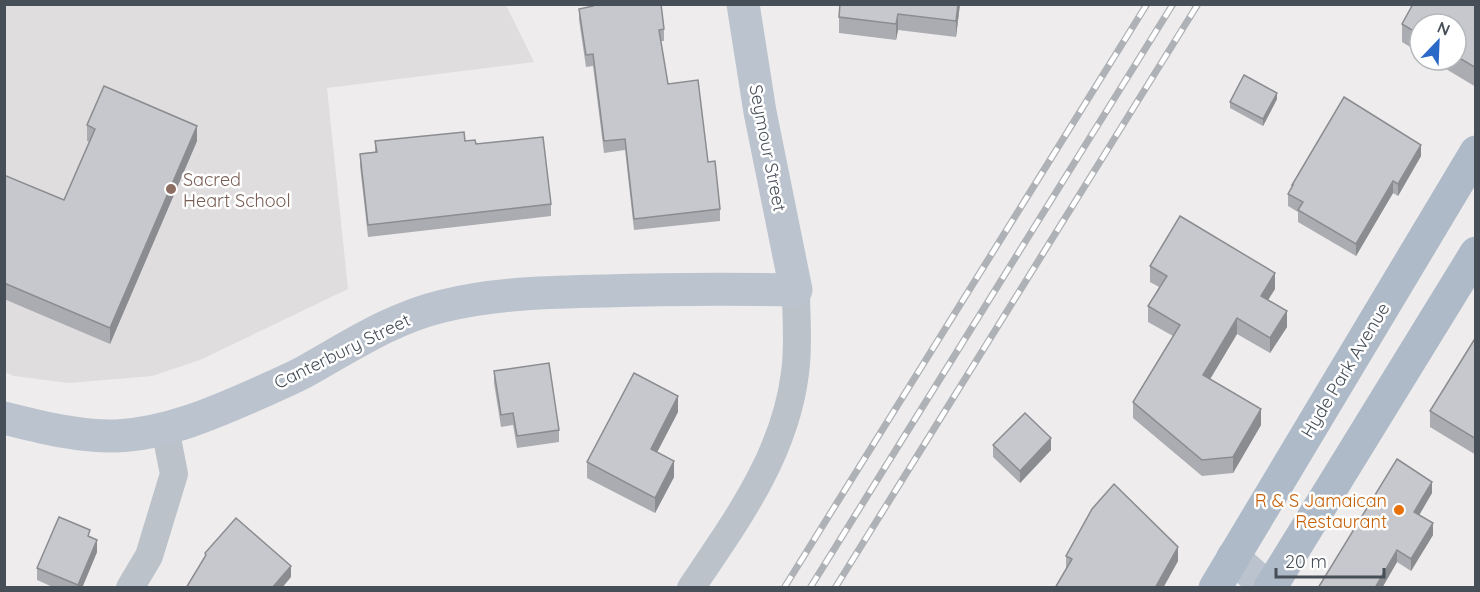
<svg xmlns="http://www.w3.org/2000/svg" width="1480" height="592" font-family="Quicksand,sans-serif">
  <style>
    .education { fill: #dfdddd }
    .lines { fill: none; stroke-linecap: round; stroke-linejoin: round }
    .street { stroke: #bbc2ca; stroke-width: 28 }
    .secondary { stroke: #bbc3ce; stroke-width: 33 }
    .primary { stroke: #aebac8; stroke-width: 33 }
    .rail-casing { stroke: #aeb1b5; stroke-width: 7 }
    .rail { stroke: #fff; stroke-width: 4.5; stroke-dasharray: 14; stroke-linecap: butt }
    .wall { fill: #abacb1 }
    .shaded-wall { fill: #8b8c90 }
    .building { fill: #c7c8ce; stroke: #8b8c90; stroke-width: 1.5 }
    .education-dot { fill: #8d6e63; stroke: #fff; stroke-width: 2 }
    .food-dot { fill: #e8710a; stroke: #fff; stroke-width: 2 }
    .labels { text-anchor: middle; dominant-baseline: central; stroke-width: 5; stroke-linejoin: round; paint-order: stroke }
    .street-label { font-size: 18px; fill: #464e57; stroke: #fff }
    .education-label { font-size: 18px; fill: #785e54; stroke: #fff; text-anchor: start }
    .food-label { font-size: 18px; fill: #c56008; stroke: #fff; text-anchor: end }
  </style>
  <rect width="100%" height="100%" fill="#eeecec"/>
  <path class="education" d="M4 5H506L534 62 327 88 348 289 200 360 152 376 69 383 14 376 5 372Z"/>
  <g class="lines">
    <g class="street">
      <path d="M130 588 149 556 174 474 165 428"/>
      <path d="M691 588C736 521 785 455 795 373 799 346 796 317 796 290"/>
    </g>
    <g class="secondary">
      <path d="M4 418C41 427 78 437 116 436 166 434 214 413 259 393 274 386 289 380 304 372 349 347 392 318 443 306 496 293 551 292 605 291 669 289 732 289 796 290L760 112 743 4"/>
      <path d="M1233 557 1268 588"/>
    </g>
    <g class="primary">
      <path d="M1215 588 1476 152"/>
      <path d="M1270 588 1476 253"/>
    </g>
    <g class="rail-casing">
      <g id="rail">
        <path d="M784 588 1147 4"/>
        <path d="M810 588 1173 4"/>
        <path d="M835 588 1198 4"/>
      </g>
    </g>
    <use href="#rail" class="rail"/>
  </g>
  <g class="wall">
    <path d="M589 4H661L664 29V41H661L668 84 708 162 720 209V221L634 230 625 150 604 153 593 66 586 67 579 20V9L590 7Z"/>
    <path d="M840 4H960L956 37 898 30 896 40 839 33V17Z"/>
    <path d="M1411 4H1476V87L1431 60H1456V24H1420V53L1402 42V24L1413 5Z"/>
    <path d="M1277 99 1263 126 1230 108V102Z"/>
    <path d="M87 125 197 141 110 344 4 299V175L64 200 90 142 87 141Z"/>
    <path d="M375 141H465L476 144 551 204V216L368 237 360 166V154L375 152Z"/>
    <path d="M1421 156 1398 196 1393 193 1356 256 1298 222V212L1288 206V194L1292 188V185Z"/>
    <path d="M1150 266 1275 289 1268 300 1287 327 1270 353 1237 334 1210 379 1261 425 1233 473 1202 476 1133 418V402L1173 336 1148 322V306L1159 287 1150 282Z"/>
    <path d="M1476 337V455L1430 427V411Z"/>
    <path d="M494 371 559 430V442L517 448 513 425 501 427 494 383Z"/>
    <path d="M678 412 657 452 674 477 655 513 587 478V462Z"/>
    <path d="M993 445 1051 450 1020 483 993 457Z"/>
    <path d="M1432 493 1419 515 1433 535 1411 571 1397 562 1382 588H1318Z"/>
    <path d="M90 537 97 552 82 588H55L37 580V568Z"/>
    <path d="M1066 556 1178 561 1163 588H1055L1066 569Z"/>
  </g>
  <g class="shaded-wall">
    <path d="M958 4H960L956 37V21Z"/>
    <path d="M898 14V30L896 40V24Z"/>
    <path d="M1277 93V99L1263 126V119Z"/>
    <path d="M197 126V141L110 344V328Z"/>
    <path d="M1421 145V156L1398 196V184Z"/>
    <path d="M1393 181V193L1356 256V244Z"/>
    <path d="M1275 273V289L1261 311V296Z"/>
    <path d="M1287 311V327L1270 353V338Z"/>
    <path d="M1237 318V334L1203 391V375Z"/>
    <path d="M678 396V412L651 464V449Z"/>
    <path d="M1261 409V425L1233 473V457Z"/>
    <path d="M1051 438V450L1020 483V471Z"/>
    <path d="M674 461V477L655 513V498Z"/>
    <path d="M1432 482V493L1414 524V512Z"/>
    <path d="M1433 523V535L1411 571V559Z"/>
    <path d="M97 540V552L82 588H78V585Z"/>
    <path d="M1178 547V561L1163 588H1155Z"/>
    <path d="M1397 550V562L1382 588H1375Z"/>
    <path d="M291 566V577L282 588H272Z"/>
  </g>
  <g class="building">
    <path d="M592 4H661L664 29 659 30 668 84 698 80 708 162 715 161 720 209 634 219 625 139 604 141 593 54 586 55 579 9 593 6Z"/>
    <path d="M840 4H958L956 21 898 14 896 24 839 17Z"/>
    <path d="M1413 4H1476V68L1456 56V24H1420V35L1402 24Z"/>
    <path d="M1244 75 1277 93 1263 119 1230 102Z"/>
    <path d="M104 86 197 126 110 328 4 283V175L64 200 95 129 87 125Z"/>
    <path d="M1344 97 1421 145 1398 184 1393 181 1356 244 1298 210 1303 202 1288 194 1293 185H1292Z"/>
    <path d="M464 132 465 141 475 140 476 144 543 137 551 204 368 225 360 154 377 152 375 141Z"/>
    <path d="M1180 216 1275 273 1261 296 1287 311 1270 338 1237 318 1203 375 1261 409 1233 457 1202 460 1133 402 1180 325 1148 306 1167 276 1150 266Z"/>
    <path d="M1476 337V439L1430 411Z"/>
    <path d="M549 363 559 430 517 436 513 413 501 415 494 371Z"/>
    <path d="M634 373 678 396 651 449 674 461 655 498 587 462Z"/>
    <path d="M1025 413 1051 438 1020 471 993 445Z"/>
    <path d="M1397 459 1432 482 1414 512 1433 523 1411 559 1397 550 1375 588H1318Z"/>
    <path d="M1114 484 1178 547 1155 588H1055L1072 559 1066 556 1092 509Z"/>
    <path d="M59 517 90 530 88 536 97 540 78 585 37 568Z"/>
    <path d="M236 518 291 566 272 588H186L206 555 205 553Z"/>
  </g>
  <circle class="education-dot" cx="171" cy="189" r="6"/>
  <circle class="food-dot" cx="1399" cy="510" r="6"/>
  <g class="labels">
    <g class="street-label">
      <text transform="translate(768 148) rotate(79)">Seymour Street</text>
      <text transform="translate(342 351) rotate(-26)">Canterbury Street</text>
      <text transform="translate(1345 370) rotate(-59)">Hyde Park Avenue</text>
    </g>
    <g class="education-label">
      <text x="183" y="179">Sacred<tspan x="183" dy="21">Heart School</tspan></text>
    </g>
    <g class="food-label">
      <text x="1387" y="500">R &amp; S Jamaican<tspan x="1387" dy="21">Restaurant</tspan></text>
    </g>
  </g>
  <rect width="1480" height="592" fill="none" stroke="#464e57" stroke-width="12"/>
  <g transform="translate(1438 42) rotate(23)"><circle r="28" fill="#ffffff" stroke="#b5b8bc" stroke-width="1.5"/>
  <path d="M0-4.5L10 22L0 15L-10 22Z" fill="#2b69c9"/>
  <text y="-9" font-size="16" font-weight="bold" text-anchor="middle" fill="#464e57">N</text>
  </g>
  <path d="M1276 568v9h108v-9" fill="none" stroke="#464e57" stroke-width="3"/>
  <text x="1285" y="568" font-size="18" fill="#464e57" stroke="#ffffff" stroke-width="4.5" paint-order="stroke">20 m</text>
</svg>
